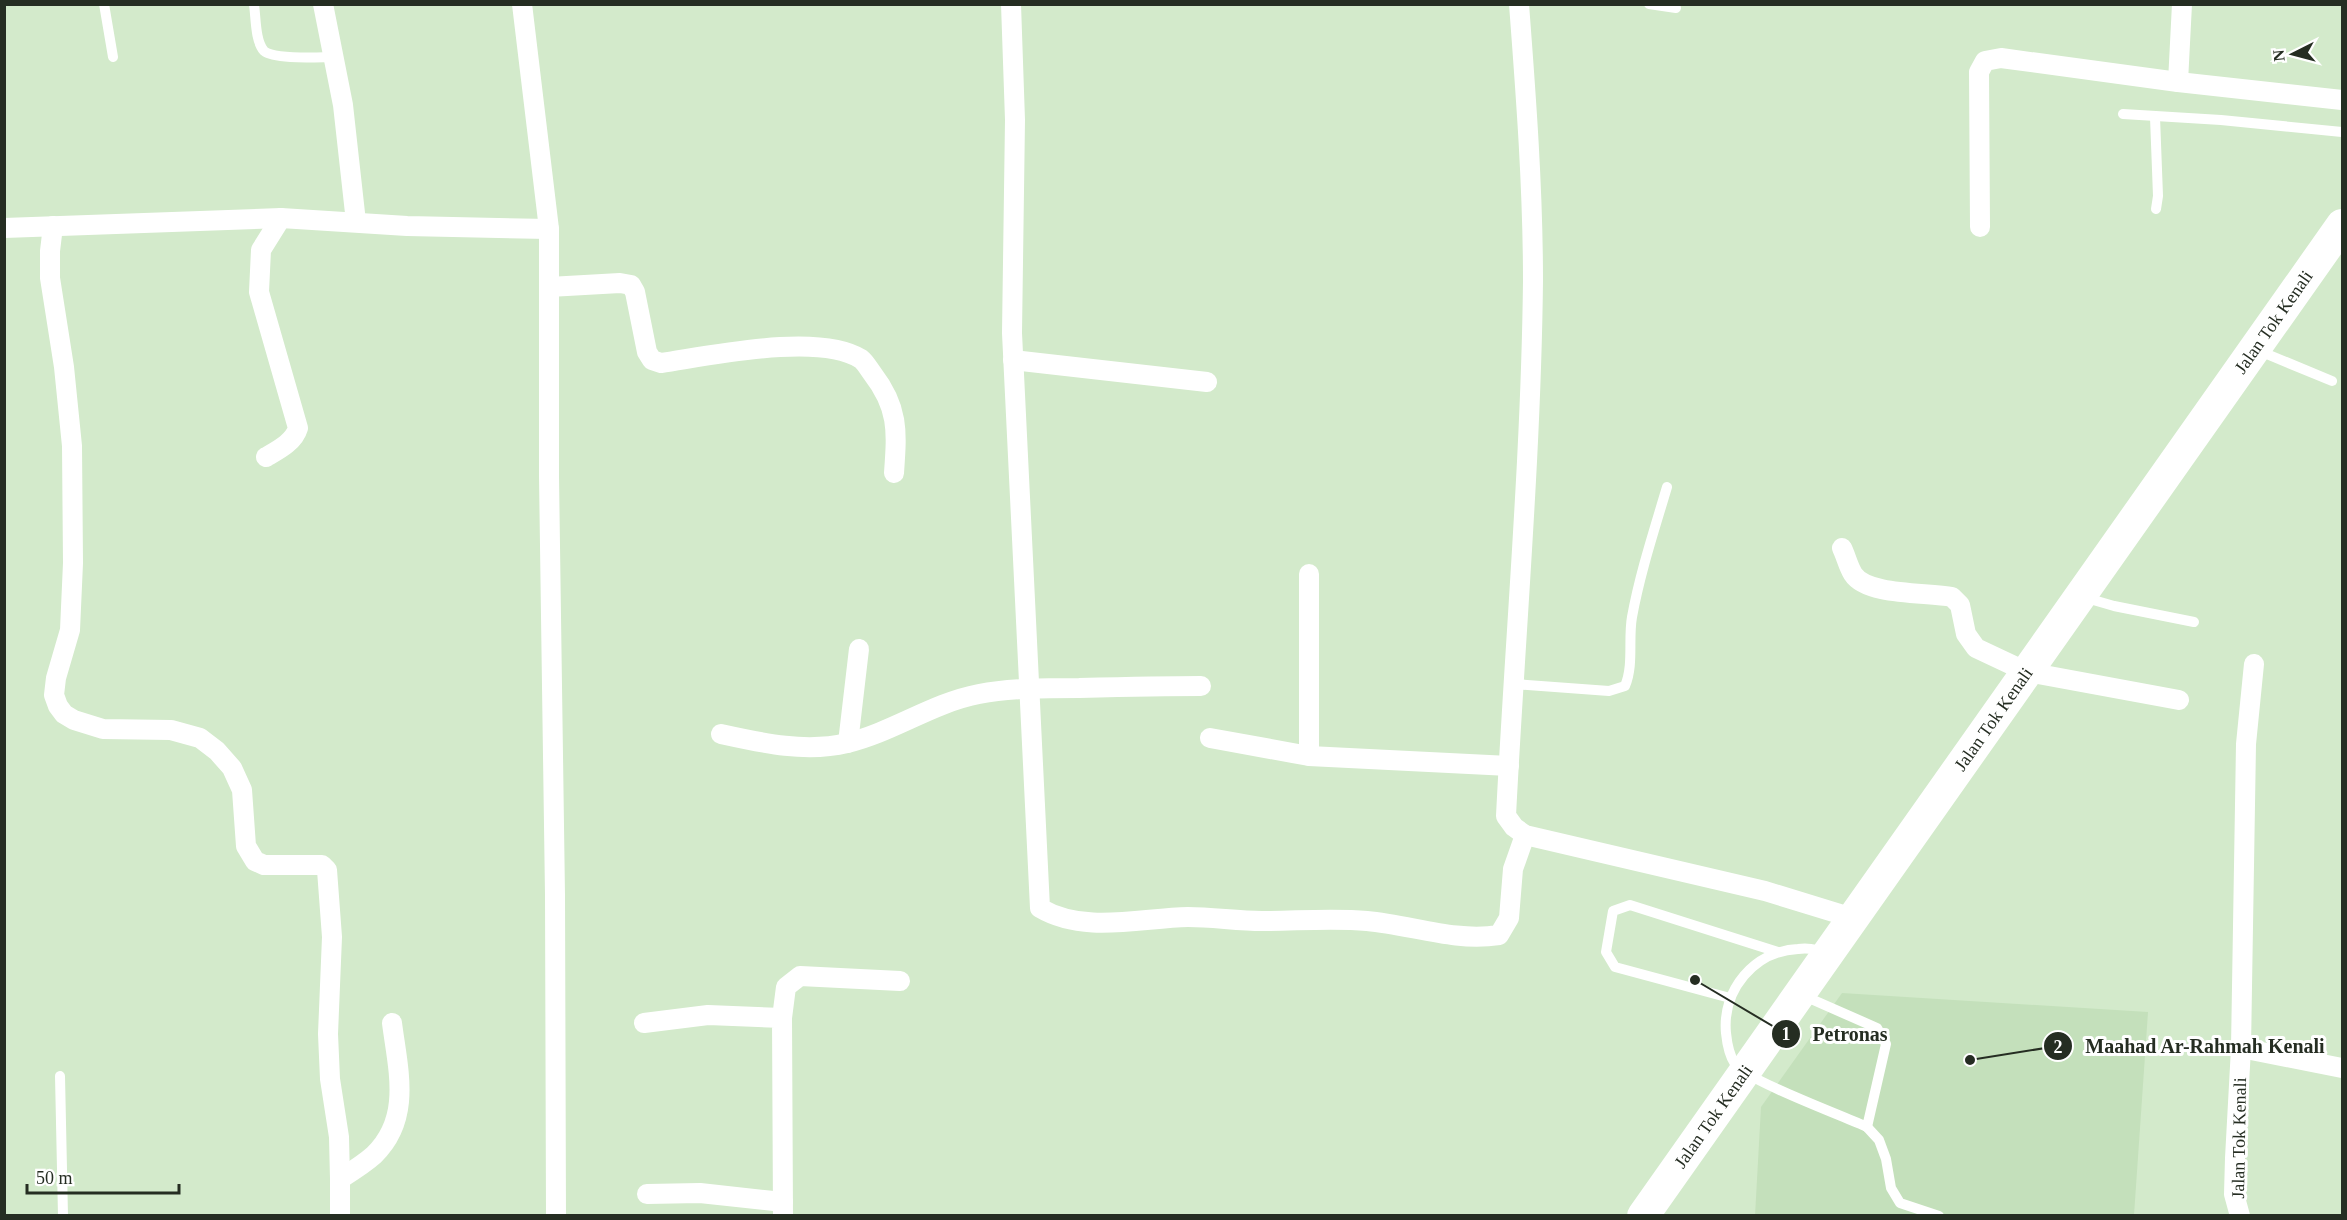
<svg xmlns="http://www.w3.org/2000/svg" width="2347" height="1220" font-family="'Times New Roman',serif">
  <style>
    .built { fill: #c4e0bb }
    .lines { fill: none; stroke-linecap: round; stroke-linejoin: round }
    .service { stroke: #fff; stroke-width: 10 }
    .minor { stroke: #fff; stroke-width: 20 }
    .primary { stroke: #fff; stroke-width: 32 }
    .labels { text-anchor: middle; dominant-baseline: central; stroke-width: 6; stroke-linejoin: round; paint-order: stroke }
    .street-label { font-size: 18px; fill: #252d22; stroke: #fff }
    .leader { fill: none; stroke: #252d22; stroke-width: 2 }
    .callout-dot { fill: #252d22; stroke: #fff; stroke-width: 2 }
    .mark-label { font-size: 18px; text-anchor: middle; font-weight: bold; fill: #fff }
    .callout-label { font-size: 20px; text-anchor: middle; font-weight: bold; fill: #252d22; stroke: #fff; stroke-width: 6; stroke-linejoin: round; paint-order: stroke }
  </style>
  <rect width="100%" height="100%" fill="#d3eacb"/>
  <path class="built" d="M1842 993 2148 1012 2134 1215 1755 1216 1761 1107Z"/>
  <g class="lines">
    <g class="service">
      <path d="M104 4 113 57"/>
      <path d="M1649 4 1676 8"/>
      <path d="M254 5C256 17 255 41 264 51 275 60 319 57 334 57"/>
      <path d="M2123 114 2221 120 2342 132"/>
      <path d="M2155 117 2158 196 2156 209"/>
      <path d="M2257 350 2332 381"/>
      <path d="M2083 597 2114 606 2194 622"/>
      <path d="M1514 684 1609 691 1625 686C1634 665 1628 639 1632 617 1640 573 1654 531 1667 487"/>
      <path d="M1802 995 1877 1028 1886 1044 1867 1127C1843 1116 1746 1080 1735 1064 1729 1055 1727 1043 1726 1033 1722 990 1754 951 1798 949 1807 948 1816 948 1824 954"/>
      <path d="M1730 998 1615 967 1606 952 1613 911 1630 905 1778 952"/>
      <path d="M60 1076 63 1216"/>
      <path d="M1867 1127 1879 1140 1886 1159 1891 1188 1900 1203 1939 1216"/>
    </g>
    <g class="minor">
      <path d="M323 4 343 105 356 222"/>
      <path d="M522 4 549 229V476L555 895 556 1216"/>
      <path d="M1011 4 1015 120 1012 333 1040 908C1084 934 1140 918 1188 917 1213 917 1237 921 1262 921 1296 921 1333 918 1367 921 1412 925 1454 942 1499 935L1509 918 1513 869 1525 835"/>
      <path d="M1519 4C1526 96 1533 189 1533 281 1531 459 1515 637 1506 816L1514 827 1525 835 1765 891 1853 918"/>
      <path d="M2178 82 2182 4"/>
      <path d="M53 226 50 251V278L64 367 72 446 73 563 70 630 56 678 54 695 58 706 64 714 74 720 103 729 171 730 200 738 217 751 232 768 242 790 246 846 255 861 264 865H322L327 870 332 937 328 1034 330 1079 339 1137 340 1179"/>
      <path d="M1980 227 1979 72 1985 61 2001 58 2178 82 2342 100"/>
      <path d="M4 228 281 218 407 226 549 229"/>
      <path d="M549 287 620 283 631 285 635 292 647 352 652 360 661 363C709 356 819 332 861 359 865 362 869 369 872 373 899 408 897 431 894 473"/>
      <path d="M1013 360 1207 382"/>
      <path d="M266 457C278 450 294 442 298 428L259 292 261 250 281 218"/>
      <path d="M1842 548C1846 556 1848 566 1853 574 1867 596 1927 592 1952 597L1960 605 1966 634 1976 648 2027 672 2179 700"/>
      <path d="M1309 574V756"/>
      <path d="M721 734C762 743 806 753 847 743 893 732 932 703 979 694 1012 688 1045 688 1079 688 1120 687 1161 686 1201 686"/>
      <path d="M1210 738 1309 756 1509 766"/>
      <path d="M848 743 859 649"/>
      <path d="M782 1018 786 987 800 976 900 981"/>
      <path d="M644 1023 708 1015 782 1018 783 1216"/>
      <path d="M2241 1048 2342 1068"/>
      <path d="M647 1194 700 1193 783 1202"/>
      <path d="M340 1216V1179C351 1172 364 1164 374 1155 412 1118 398 1070 392 1023"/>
      <path d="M2240 1216 2234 1194 2235 1158 2241 1048 2246 744 2254 664"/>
    </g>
    <path class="primary" id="s1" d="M1643 1216 2342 225"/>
  </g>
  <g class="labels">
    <g class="street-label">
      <text stroke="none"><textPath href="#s1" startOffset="1094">Jalan Tok Kenali</textPath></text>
      <text stroke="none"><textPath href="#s1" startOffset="608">Jalan Tok Kenali</textPath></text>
      <text stroke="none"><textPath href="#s1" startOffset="122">Jalan Tok Kenali</textPath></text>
      <text transform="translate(2239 1138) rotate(-89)">Jalan Tok Kenali</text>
    </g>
  </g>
  <path class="leader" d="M1695 980L1786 1034M1970 1060L2058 1046"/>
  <g class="callout-dot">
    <circle cx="1695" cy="980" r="6"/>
    <circle cx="1970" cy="1060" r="6"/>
    <circle cx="1786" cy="1034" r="15"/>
    <circle cx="2058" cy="1046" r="15"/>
  </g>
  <g class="mark-label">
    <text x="1786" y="1040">1</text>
    <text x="2058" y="1053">2</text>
  </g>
  <g class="callout-label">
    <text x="1850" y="1041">Petronas</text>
    <text x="2205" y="1053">Maahad Ar-Rahmah Kenali</text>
  </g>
  <rect width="2347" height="1220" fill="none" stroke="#252d22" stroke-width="12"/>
  <g transform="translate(2293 54) rotate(264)" stroke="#ffffff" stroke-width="4.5" paint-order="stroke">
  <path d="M0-4.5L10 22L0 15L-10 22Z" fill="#252d22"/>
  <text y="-9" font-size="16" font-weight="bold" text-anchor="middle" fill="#252d22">N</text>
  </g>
  <path d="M27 1184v9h152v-9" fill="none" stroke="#252d22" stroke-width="3"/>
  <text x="36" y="1184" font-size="18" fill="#252d22" stroke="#ffffff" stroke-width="4.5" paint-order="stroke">50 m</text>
</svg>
